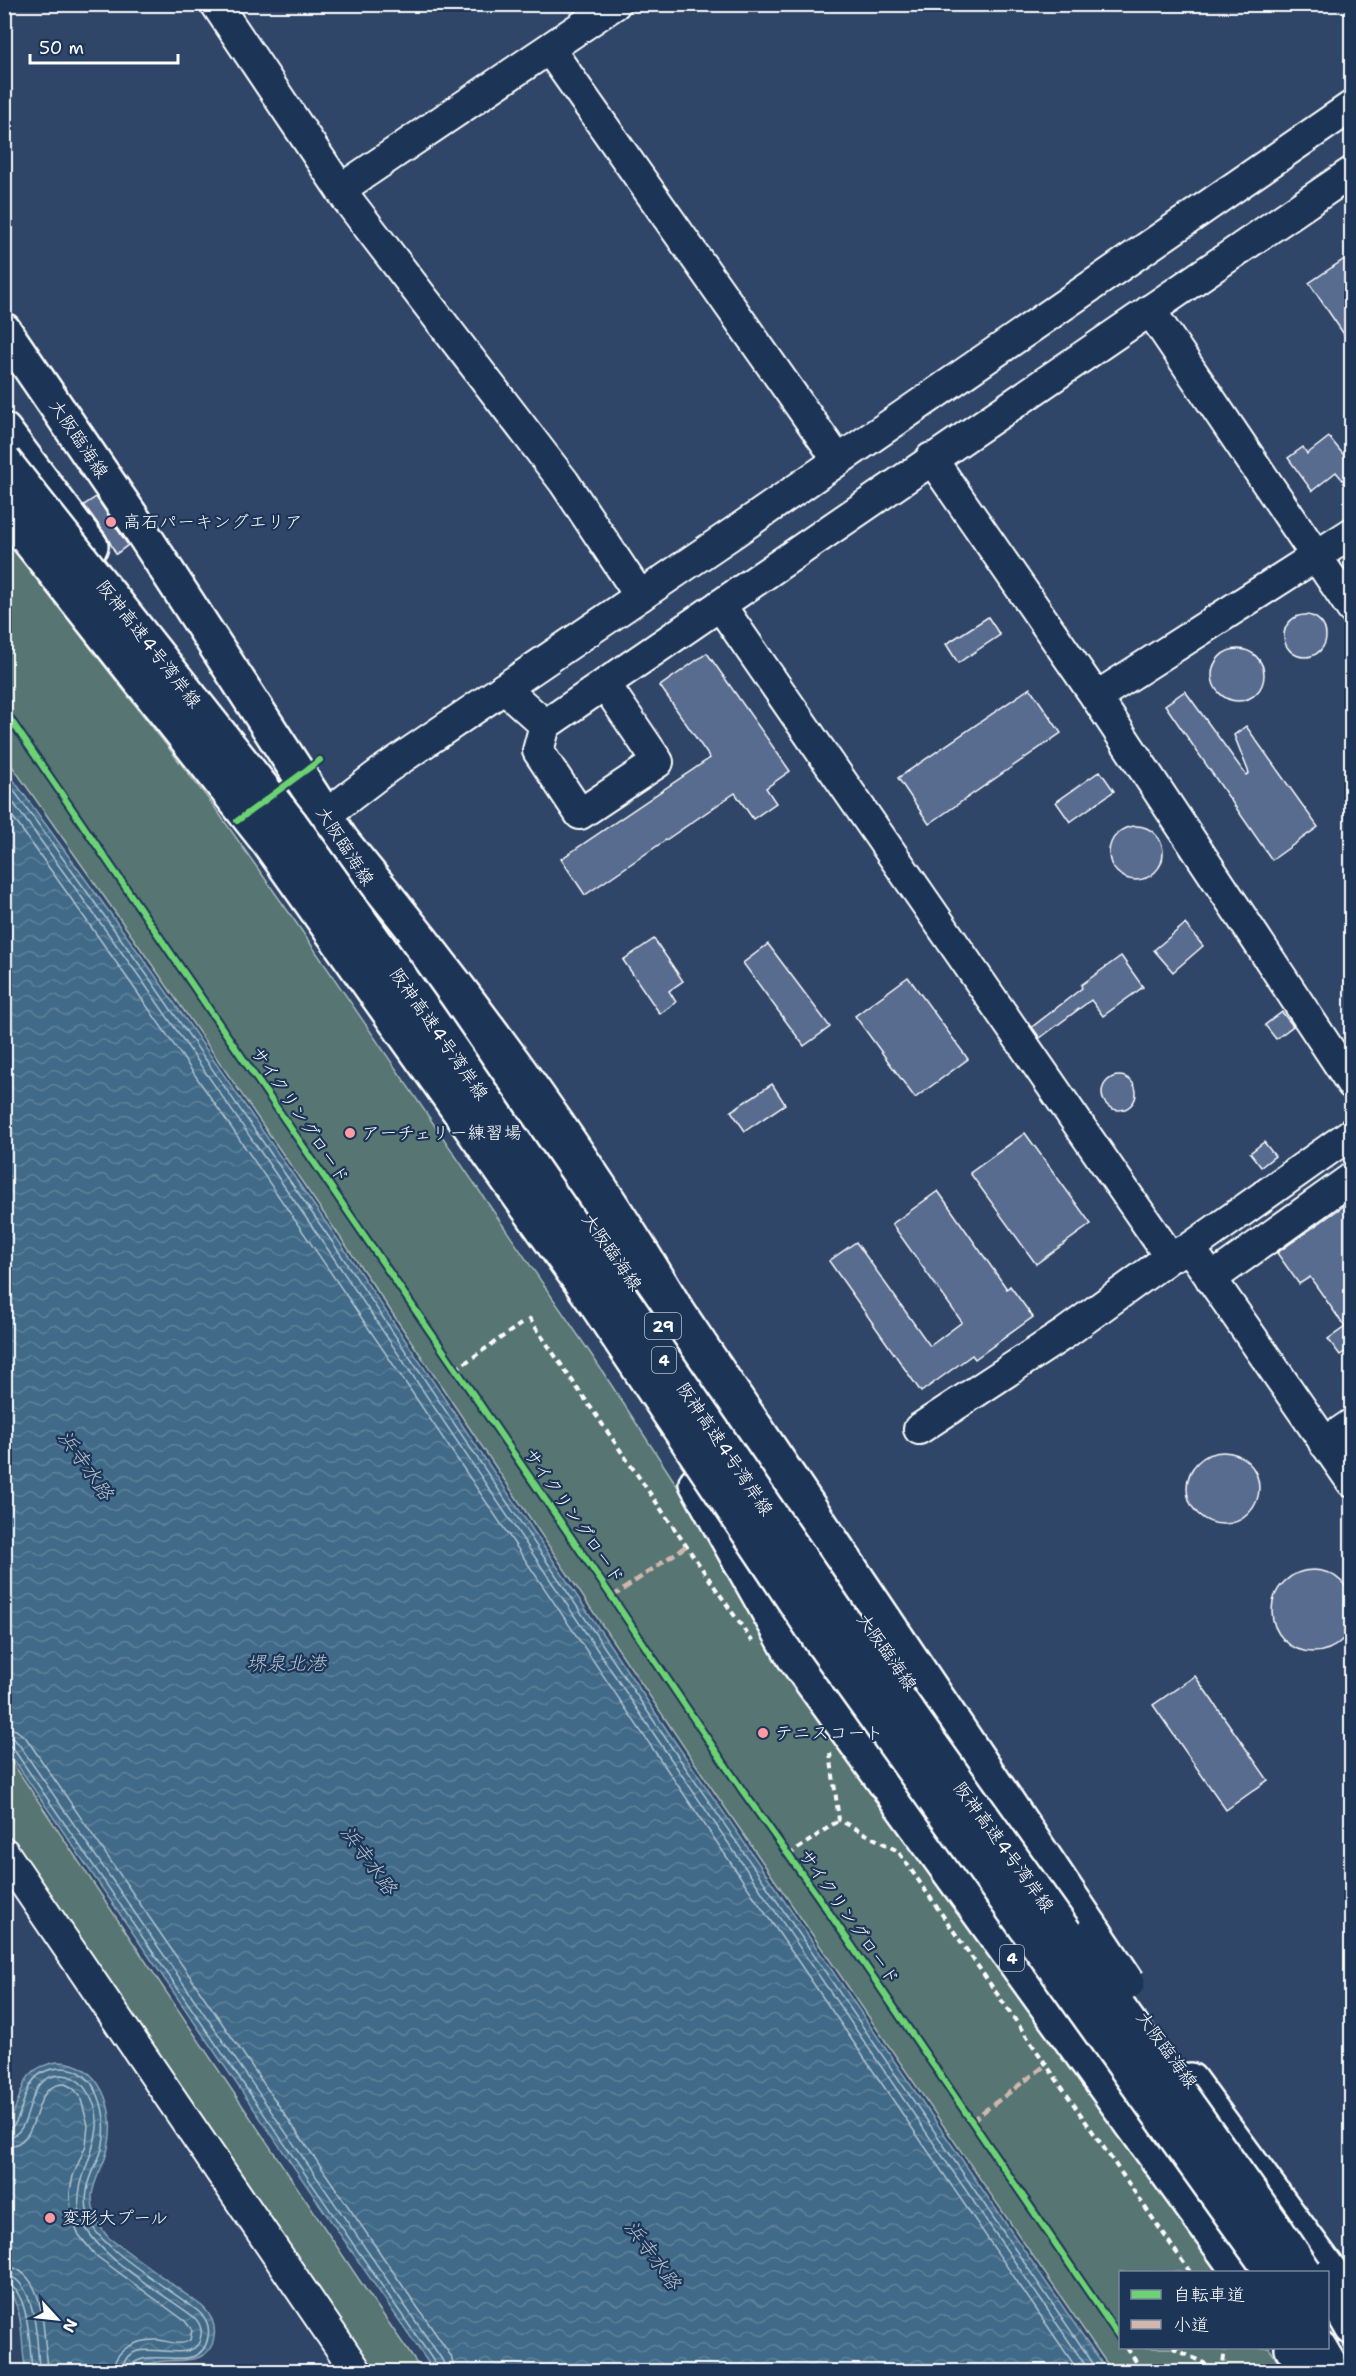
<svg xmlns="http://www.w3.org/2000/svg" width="1356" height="2376" font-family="'Shantell Sans','Klee One',sans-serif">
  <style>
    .green { fill: #577573; stroke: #abbab9; stroke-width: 1.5 }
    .water { fill: url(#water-waves); stroke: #8da6b8; stroke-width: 1.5 }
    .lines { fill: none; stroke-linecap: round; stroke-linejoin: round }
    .shore { stroke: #b3c4cf; stroke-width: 1.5 }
    .building { fill: #596c90; stroke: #fff; stroke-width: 1.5 }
    .minor-casing { stroke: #fff; stroke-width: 34 }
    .major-casing { stroke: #fff; stroke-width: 38 }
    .highway-casing { stroke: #fff; stroke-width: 38 }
    .path { stroke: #fff; stroke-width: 4; stroke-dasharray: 6 4.5; stroke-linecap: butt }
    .minor { stroke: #1d3557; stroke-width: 30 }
    .major { stroke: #1d3557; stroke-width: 33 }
    .highway { stroke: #1d3557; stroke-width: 33 }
    .highway-bridge-casing { stroke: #fff; stroke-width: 38; stroke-linecap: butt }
    .highway-bridge { stroke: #1d3557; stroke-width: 33 }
    .quiet { stroke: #d1b7ad; stroke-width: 4.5; stroke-dasharray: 9 4.5; stroke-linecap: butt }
    .cycleway-casing { stroke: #1d3557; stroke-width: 10 }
    .cycleway { stroke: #6cd273; stroke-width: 6 }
    .poi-dot { fill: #ff9aa2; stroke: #1d3557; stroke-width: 2 }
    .labels { text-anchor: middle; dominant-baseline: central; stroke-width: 4.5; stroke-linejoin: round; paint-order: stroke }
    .shield { fill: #1d3557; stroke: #bbc2cd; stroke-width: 1.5 }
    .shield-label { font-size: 16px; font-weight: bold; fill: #fff }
    .street-label { font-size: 18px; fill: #fff; stroke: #1d3557 }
    .poi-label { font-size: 18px; fill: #fff; stroke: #1d3557; text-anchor: start }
    .water-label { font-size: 20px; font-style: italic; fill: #b3c4cf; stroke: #1d3557 }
  </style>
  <defs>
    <pattern id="water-waves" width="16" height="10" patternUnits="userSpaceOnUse" patternTransform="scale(1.5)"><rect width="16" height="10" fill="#416b88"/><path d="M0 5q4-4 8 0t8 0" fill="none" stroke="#5e819a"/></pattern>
  </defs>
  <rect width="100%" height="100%" fill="#2f4668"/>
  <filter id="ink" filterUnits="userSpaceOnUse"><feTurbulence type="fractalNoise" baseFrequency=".0167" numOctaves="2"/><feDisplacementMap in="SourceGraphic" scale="12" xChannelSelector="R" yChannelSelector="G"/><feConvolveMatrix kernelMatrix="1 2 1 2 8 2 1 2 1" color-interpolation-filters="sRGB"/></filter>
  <g filter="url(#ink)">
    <g class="green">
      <path d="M4 537 213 805 297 924 595 1360 687 1501 787 1672 1114 2121 1218 2272H1120V2348H1269L1285 2371H1112L711 1787 376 1289 160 976 5 756Z"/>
      <path d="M4 1750 366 2290 422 2371H357L5 1853Z"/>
    </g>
    <g class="water">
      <path d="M4 767 152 971 340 1243 671 1736 1107 2371H434L5 1747Z"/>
      <path d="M57 2062C101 2061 117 2112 108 2148 105 2165 93 2179 92 2196 92 2212 98 2226 109 2238L203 2307C211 2315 216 2325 214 2337 209 2376 156 2349 134 2372L26 2371C19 2341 27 2312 5 2286V2127C26 2100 14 2069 57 2062Z"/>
    </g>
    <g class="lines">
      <g class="shore">
        <path d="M4 777 147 975 335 1246 666 1739 1099 2372"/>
        <path d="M4 790 141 979 329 1251 660 1743 1090 2372"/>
        <path d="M4 805C228 1115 439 1433 653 1749 795 1957 937 2164 1079 2372"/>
        <path d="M4 1727 16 1730 26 1738 451 2356 455 2372"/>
        <path d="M4 1736 12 1738 18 1743 443 2361 446 2372"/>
        <path d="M4 1744 12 1747 437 2366 438 2372"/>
        <path d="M4 2130C30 2128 13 2070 60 2068 99 2066 110 2119 102 2149 98 2163 89 2176 87 2191 85 2203 87 2216 93 2227 107 2252 174 2292 199 2312 206 2318 210 2327 208 2337 201 2376 156 2346 132 2364L130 2372"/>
        <path d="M4 2138C39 2136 19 2077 61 2075 70 2075 79 2080 84 2087 120 2133 70 2169 80 2214 89 2253 163 2293 194 2317 199 2322 202 2328 201 2335 197 2375 125 2325 122 2372"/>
        <path d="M4 2147C47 2145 26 2084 65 2084L73 2088 80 2096 88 2125 86 2145 73 2176 70 2191 71 2216 79 2235 95 2255 185 2321 192 2330 190 2340C180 2347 169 2341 158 2340 138 2339 114 2348 113 2372"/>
        <path d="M4 2266C40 2268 43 2317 45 2343 46 2353 48 2362 48 2372"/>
        <path d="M4 2275C37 2277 38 2348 39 2372"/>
        <path d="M4 2283C30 2286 30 2352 32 2372"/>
      </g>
    </g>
    <g class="building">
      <path d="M1352 254V346L1309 283Z"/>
      <path d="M1329 437 1352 465V491L1336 472 1312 491 1288 458 1303 447 1307 454Z"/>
      <path d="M96 497 128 545 116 554 106 535 84 505Z"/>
      <circle cx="1305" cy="636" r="21"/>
      <path d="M988 617 1000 635 958 663 946 644Z"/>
      <circle cx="1238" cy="675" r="26"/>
      <path d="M707 653 790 771 766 788 776 803 753 819 735 793 585 895 561 859 710 758 660 686Z"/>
      <path d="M1030 688 1061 733 929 824 898 778Z"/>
      <path d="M1185 691 1246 775 1249 773 1234 735 1246 726 1318 827 1272 860 1165 705Z"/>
      <path d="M1100 771 1114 791 1070 822 1056 802Z"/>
      <circle cx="1136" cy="853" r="27"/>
      <path d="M1185 924 1203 946 1173 972 1154 950Z"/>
      <path d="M654 939 683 981 669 991 676 1002 660 1014 623 960Z"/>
      <path d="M768 944 830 1027 804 1046 743 963Z"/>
      <path d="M1121 956 1143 987 1103 1016 1091 1000 1040 1038 1032 1027 1082 988 1081 985Z"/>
      <path d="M908 977 968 1059 915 1098 855 1016Z"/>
      <path d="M1282 1012 1293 1026 1276 1039 1265 1025Z"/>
      <circle cx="1119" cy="1093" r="17"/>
      <path d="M772 1084 785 1104 745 1131 731 1111Z"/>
      <path d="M1025 1133 1091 1224 1036 1264 970 1173Z"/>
      <path d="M1264 1142 1275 1156 1261 1167 1250 1153Z"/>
      <path d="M938 1191 1007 1289 1010 1286 1033 1317 975 1359 972 1355 921 1392 829 1261 856 1242 930 1346 962 1322 892 1224Z"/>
      <path d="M1352 1200V1347L1340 1355 1328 1339 1345 1327 1310 1277 1299 1284 1277 1253Z"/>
      <circle cx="1223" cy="1488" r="36"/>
      <circle cx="1313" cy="1611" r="41"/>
      <path d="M1195 1676 1268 1780 1226 1810 1153 1705Z"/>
    </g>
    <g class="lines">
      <g class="minor-casing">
        <g id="minor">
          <path d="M216 4 347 199 564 482 640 596"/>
          <path d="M550 50 838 460"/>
          <path d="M341 189 615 4"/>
          <path d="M1150 310 1352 609"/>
          <path d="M931 458 1096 697 1352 1084"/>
          <path d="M720 605 1170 1257"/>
          <path d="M504 688 545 725 1352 172"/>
          <path d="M1096 697 1352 533"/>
          <path d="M545 725 538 751 580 814 658 762 605 684"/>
          <path d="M306 830 387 768 733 533 1352 106"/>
          <path d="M1190 1248 1352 1482"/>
          <path d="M1211 1279 1352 1178"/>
          <path d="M919 1429 1064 1334 1170 1257 1190 1248 1352 1133"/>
          <path d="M1324 1443 1352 1424"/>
          <path d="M4 1853 357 2372"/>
        </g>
      </g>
      <g class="major-casing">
        <g id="major">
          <path d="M4 330 138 526 359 867"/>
          <path d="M413 950 578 1203 892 1658"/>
          <path d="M1190 2080 1352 2301"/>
        </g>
      </g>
      <g class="highway-casing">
        <g id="highway">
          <path d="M4 430 91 546"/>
          <path d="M343 842C464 989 578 1143 675 1307L1094 1931"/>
          <path d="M696 1483 793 1656 1239 2272"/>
          <path d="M1328 2286 1352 2328"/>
          <path d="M1292 2348 1309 2372"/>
          <path d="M1320 2348 1334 2372"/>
        </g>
      </g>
      <g class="path">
        <path d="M4 710 612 1597 742 1790 817 1895 1120 2338"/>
        <path d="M529 1318 752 1641"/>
        <path d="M456 1369 521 1324"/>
        <path d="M830 1753 839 1820 898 1851 1190 2272"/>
        <path d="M789 1855 839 1820"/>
        <path d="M1127 2348 1143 2372"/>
        <path d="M1173 2348 1222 2372"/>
        <path d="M1222 2372 1225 2348"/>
      </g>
      <use href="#minor" class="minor"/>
      <use href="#major" class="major"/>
      <use href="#highway" class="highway"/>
      <g class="highway-bridge-casing">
        <g id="highway-bridge">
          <path d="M4 461 291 824 428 1016 844 1622 1274 2226 1305 2272"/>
          <path d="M4 509 268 842 596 1304 821 1641 1272 2272"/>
          <path d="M1094 1931 1128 1982"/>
        </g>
      </g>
      <use href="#highway-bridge" class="highway-bridge"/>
      <g class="quiet">
        <path d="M612 1597 686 1546"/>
        <path d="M971 2121 1046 2065"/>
      </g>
      <g class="cycleway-casing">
        <g id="cycleway">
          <path d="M4 710 612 1597 742 1790 817 1895 1120 2338"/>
          <path d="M237 821 320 760"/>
        </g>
      </g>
      <use href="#cycleway" class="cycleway"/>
    </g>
  </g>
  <g class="poi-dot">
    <circle cx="111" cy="522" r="6"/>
    <circle cx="350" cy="1133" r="6"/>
    <circle cx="763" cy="1733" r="6"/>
    <circle cx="50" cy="2218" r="6"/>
  </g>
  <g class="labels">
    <g class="shield">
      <rect x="645" y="1313" width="36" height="26" rx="4.5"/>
      <rect x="652" y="1347" width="24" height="26" rx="4.5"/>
      <rect x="1000" y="1945" width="24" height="26" rx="4.5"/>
    </g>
    <g class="shield-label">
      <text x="663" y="1326">29</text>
      <text x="664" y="1360">4</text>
      <text x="1012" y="1958">4</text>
    </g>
    <g class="street-label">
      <text transform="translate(79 439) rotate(56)">大阪臨海線</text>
      <text transform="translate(149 644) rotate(52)">阪神高速4号湾岸線</text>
      <text transform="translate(345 846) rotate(57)">大阪臨海線</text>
      <text transform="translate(439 1034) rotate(55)">阪神高速4号湾岸線</text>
      <text transform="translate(300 1115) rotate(56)">サイクリングロード</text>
      <text transform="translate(612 1252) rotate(55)">大阪臨海線</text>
      <text transform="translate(725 1449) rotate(56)">阪神高速4号湾岸線</text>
      <text transform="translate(574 1516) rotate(55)">サイクリングロード</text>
      <text transform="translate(887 1652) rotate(55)">大阪臨海線</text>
      <text transform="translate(1004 1847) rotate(54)">阪神高速4号湾岸線</text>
      <text transform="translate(849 1917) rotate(55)">サイクリングロード</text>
      <text transform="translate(1167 2050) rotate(54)">大阪臨海線</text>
    </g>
    <g class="poi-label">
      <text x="123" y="522">高石パーキングエリア</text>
      <text x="362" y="1133">アーチェリー練習場</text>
      <text x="775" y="1733">テニスコート</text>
      <text x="62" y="2218">変形大プール</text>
    </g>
    <g class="water-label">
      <text transform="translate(86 1465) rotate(55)">浜寺水路</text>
      <text x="286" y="1663">堺泉北港</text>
      <text transform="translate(369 1860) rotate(54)">浜寺水路</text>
      <text transform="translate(653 2255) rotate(54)">浜寺水路</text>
    </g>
  </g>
  <rect width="1356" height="2376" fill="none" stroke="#1d3557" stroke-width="24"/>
  <rect x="12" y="12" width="1332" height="2352" fill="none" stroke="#fff" stroke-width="2" filter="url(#ink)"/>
  <rect x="1119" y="2271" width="210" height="78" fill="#1d3557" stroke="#77869a" stroke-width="1.5"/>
  <rect x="1131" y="2290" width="30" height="9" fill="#6cd273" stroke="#77869a" stroke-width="1.5"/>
  <text x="1173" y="2301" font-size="18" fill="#ffffff">自転車道</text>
  <rect x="1131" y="2320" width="30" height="9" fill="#d1b7ad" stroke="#77869a" stroke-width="1.5"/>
  <text x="1173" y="2331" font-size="18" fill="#ffffff">小道</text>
  <g transform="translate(57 2319) rotate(117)" stroke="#1d3557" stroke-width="4.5" paint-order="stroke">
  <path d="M0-4.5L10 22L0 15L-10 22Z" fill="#ffffff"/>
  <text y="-9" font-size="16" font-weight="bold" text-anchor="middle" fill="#ffffff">N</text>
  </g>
  <path d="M30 54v9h148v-9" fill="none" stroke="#ffffff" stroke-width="3"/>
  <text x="39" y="54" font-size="18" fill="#ffffff" stroke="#1d3557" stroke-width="4.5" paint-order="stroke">50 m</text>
</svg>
